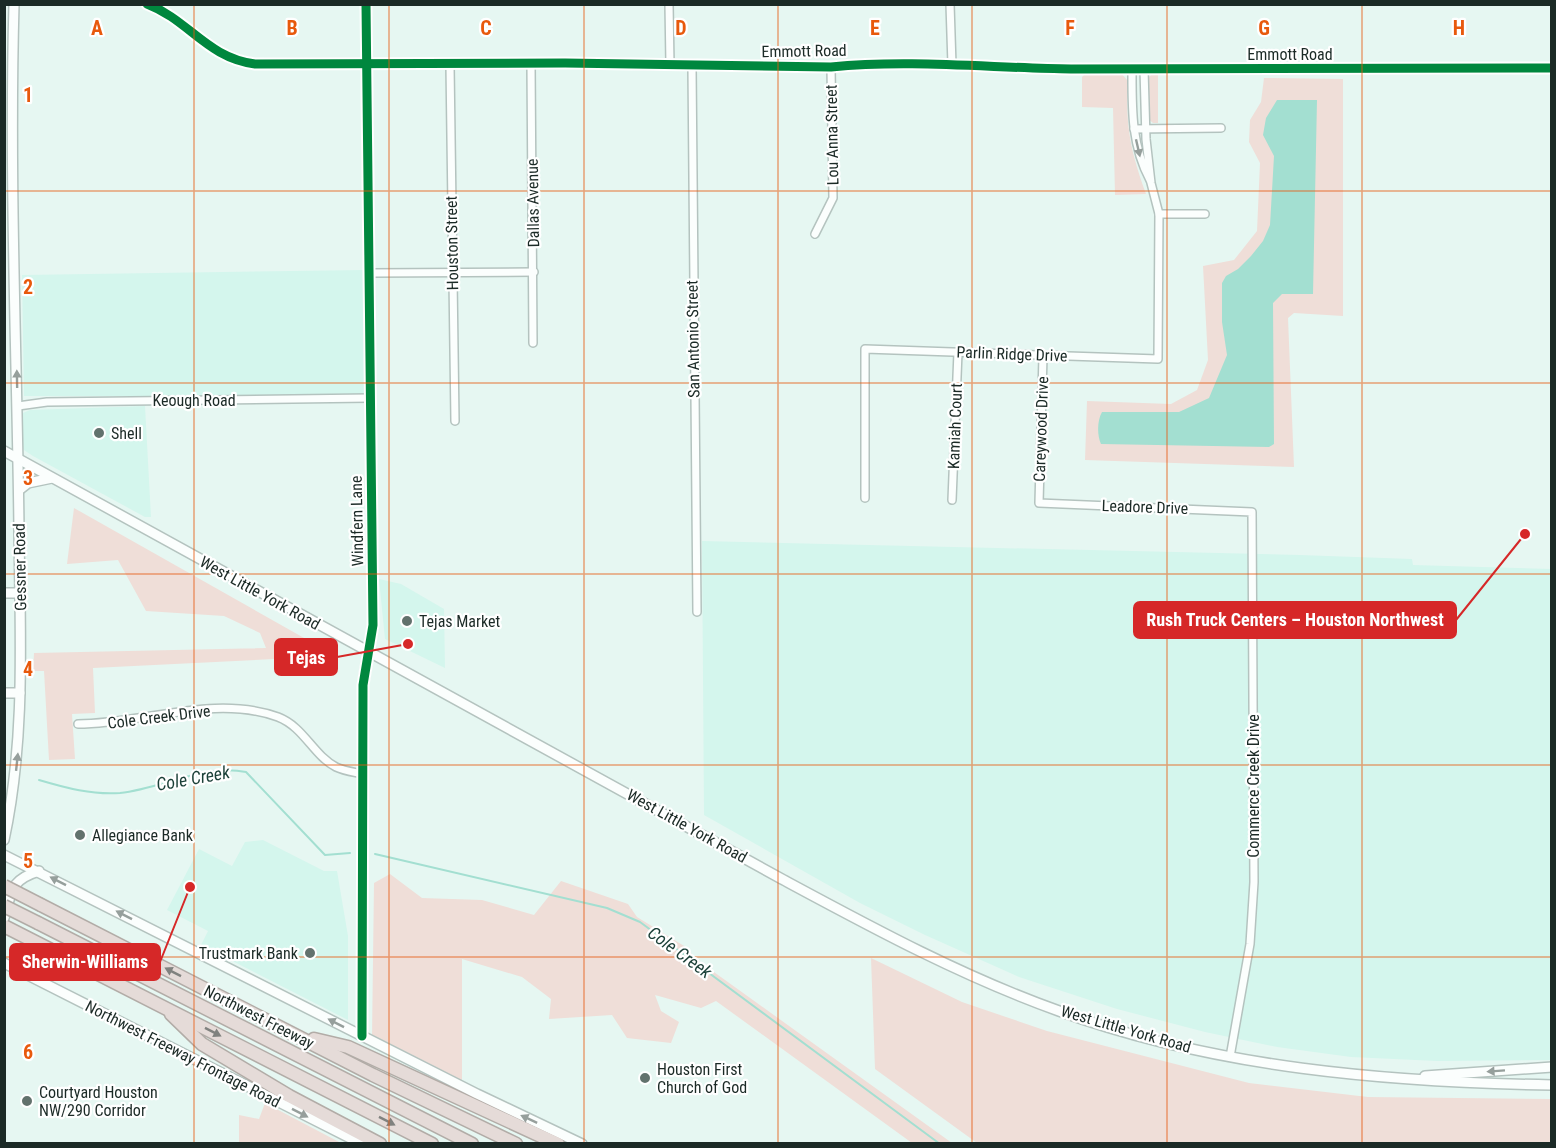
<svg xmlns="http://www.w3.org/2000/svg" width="1556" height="1148" font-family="'Roboto Condensed',sans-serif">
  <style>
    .built { fill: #d4f6ed }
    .green { fill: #efded8 }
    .water { fill: #a3dfd1 }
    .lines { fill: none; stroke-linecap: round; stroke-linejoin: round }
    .stream { stroke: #a3dfd1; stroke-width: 2 }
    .street-casing { stroke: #b4c3bf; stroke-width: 10 }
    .secondary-casing { stroke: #b4c3bf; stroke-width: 12 }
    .highway-casing { stroke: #b2aca7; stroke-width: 15 }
    .street { stroke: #fbfefd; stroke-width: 7 }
    .secondary { stroke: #fbfefd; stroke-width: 9 }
    .highway { stroke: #e5dbd8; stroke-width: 12 }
    .highway-bridge-casing { stroke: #b2aca7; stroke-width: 15; stroke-linecap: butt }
    .highway-bridge { stroke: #e5dbd8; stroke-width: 12 }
    .cycleway-casing { stroke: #fff; stroke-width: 13 }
    .cycleway { stroke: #00873e; stroke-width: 9 }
    .oneway { fill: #969f9c }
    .oneway2 { fill: #80827f }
    .grid { fill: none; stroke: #e8590c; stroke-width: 1.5; stroke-opacity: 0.55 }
    .poi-dot { fill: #62726d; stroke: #fff; stroke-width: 2 }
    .labels { text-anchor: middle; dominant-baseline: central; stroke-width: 4.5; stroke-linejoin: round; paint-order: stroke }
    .street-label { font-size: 16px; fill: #1b2a26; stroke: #fff }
    .poi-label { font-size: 16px; fill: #1b2a26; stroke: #fff; text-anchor: start }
    .water-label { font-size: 18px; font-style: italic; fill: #1a3f37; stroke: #fff }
    .grid-label { font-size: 20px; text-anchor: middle; font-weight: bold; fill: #e8590c; stroke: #fff; stroke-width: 4.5; stroke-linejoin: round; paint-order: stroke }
    .leader { fill: none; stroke: #d62828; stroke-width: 2 }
    .callout-dot { fill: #d62828; stroke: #fff; stroke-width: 2 }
    .callout { fill: #d62828; stroke: #d62828; stroke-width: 2 }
    .callout-label { font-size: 18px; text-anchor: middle; font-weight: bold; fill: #fff }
  </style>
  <rect width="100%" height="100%" fill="#e6f7f2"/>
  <g class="built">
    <path d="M365 270 367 389 361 396H24L22 275Z"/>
    <path d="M145 406 151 517H145L33 456 24 450 21 444V418L23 413 30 410Z"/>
    <path d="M702 541 1300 555 1412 559 1413 565 1551 569V1060L1437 1061 1351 1057 1277 1047 1205 1032 1117 1009 1019 977 925 935 860 903 704 815Z"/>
    <path d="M379 579 401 584 444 609 445 668 385 639Z"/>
    <path d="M263 840 324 871H337L348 936V1020L201 945 208 931 167 910 199 849 232 866 245 842Z"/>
  </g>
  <g class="green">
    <path d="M1090 69 1120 72 1128 81C1125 126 1131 152 1146 194L1115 195 1113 108 1082 107V77Z"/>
    <path d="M1155 71 1158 73V123H1153L1147 118V79Z"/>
    <path d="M1264 78 1343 79V316L1294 313 1288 318 1294 467 1085 460 1087 401 1171 404 1197 390 1208 360 1203 266 1234 260 1257 231 1260 163 1249 142 1250 120 1261 102Z"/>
    <path d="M74 508 336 656 93 668 95 713 72 714 75 759 49 760 44 671H33L34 653 266 648 260 633 224 616 146 611 118 560 67 564Z"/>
    <path d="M390 874 422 898 482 900 534 915 561 881 628 904 637 917 689 949 693 957 952 1143H912L716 1001 701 1008 655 995 661 1011 679 1022 671 1043 627 1038 612 1015 549 1019 551 999 522 977 462 959V1082L372 1038 374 883Z"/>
    <path d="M871 958 962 1002 1047 1031 1249 1083 1368 1097 1551 1099V1143H977L875 1069Z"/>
    <path d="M265 1103 341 1143H239V1115L259 1119Z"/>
  </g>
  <path class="water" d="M1277 100H1317L1313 294H1282L1273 303 1274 444 1269 447 1101 444C1097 435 1097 421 1102 412H1179L1209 398 1227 355 1222 322V283L1226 276 1238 269 1251 256 1263 241 1270 225 1274 156 1263 135 1266 118Z"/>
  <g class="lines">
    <g class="stream">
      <path d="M39 780C66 788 92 795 120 793 162 789 204 763 246 772L325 855 350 853"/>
      <path d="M375 854 607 908 640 922 940 1144"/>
    </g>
    <g class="street-casing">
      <g id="street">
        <path d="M669 4 670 65"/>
        <path d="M950 4 952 65"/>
        <path d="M531 63 533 343"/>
        <path d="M450 65 455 421"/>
        <path d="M692 67 697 612"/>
        <path d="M1132 69C1132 108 1131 145 1150 180"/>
        <path d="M1134 129 1221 128"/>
        <path d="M1159 214H1205"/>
        <path d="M815 234 833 198 831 67"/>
        <path d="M371 273 534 272"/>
        <path d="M1043 356 1039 503 1252 512 1254 882 1250 944 1230 1057"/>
        <path d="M18 406 47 402 370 398"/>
        <path d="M865 498V349L1158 359 1159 214 1151 183 1146 139 1144 69"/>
        <path d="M952 500 958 352"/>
        <path d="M78 724C143 724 214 694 278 717 304 727 313 755 336 767 344 771 354 772 363 774"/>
      </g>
    </g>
    <g class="secondary-casing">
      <g id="secondary">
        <path d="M147 4C189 20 207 58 255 64L565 63 831 67C910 59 991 68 1071 69 1231 69 1391 69 1552 68"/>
        <path d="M4 451 780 878C871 927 961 976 1059 1011 1216 1068 1386 1082 1552 1085"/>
        <path d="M19 490 28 483 52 478"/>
        <path d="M4 593H20"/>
        <path d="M4 693H20"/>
        <path d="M4 840C26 738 20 633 19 529 17 355 9 179 14 4"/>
        <path d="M4 855 477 1094 582 1144"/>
        <path d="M4 918C12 891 10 880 39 871"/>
        <path d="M4 963 362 1144"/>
        <path d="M362 1036 363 685 373 625 366 4"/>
        <path d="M1425 1076 1552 1067"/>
      </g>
    </g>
    <g class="highway-casing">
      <g id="highway">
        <path d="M41 905 373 1075 516 1144"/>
        <path d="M38 923 472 1144"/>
        <path d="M4 926 432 1144"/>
        <path d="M171 1014 202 1044 289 1096 380 1144"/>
        <path d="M314 1039 348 1047 558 1144"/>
      </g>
    </g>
    <use href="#street" class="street"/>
    <use href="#secondary" class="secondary"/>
    <use href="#highway" class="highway"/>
    <g class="highway-bridge-casing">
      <g id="highway-bridge">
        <path d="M4 886 41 905"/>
        <path d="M4 906 38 923"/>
      </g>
    </g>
    <use href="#highway-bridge" class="highway-bridge"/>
    <g class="cycleway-casing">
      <g id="cycleway">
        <path d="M147 4C189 20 207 58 255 64L565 63 831 67C910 59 991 68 1071 69 1231 69 1391 69 1552 68"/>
        <path d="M362 1036 363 685 373 625 366 4"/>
      </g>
    </g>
    <use href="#cycleway" class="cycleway"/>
  </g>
  <defs><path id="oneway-solid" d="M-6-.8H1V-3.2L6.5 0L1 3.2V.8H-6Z" transform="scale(1.5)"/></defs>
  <g class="oneway">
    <use href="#oneway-solid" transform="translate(1138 148) rotate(77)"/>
    <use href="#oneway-solid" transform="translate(17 379) rotate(-91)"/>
    <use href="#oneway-solid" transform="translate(17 762) rotate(-84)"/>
    <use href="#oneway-solid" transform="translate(58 881) rotate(-153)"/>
    <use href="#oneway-solid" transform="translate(124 915) rotate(-153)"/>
    <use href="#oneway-solid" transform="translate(336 1023) rotate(-153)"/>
    <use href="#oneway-solid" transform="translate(1496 1071) rotate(176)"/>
    <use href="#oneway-solid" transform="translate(300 1113) rotate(27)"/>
    <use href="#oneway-solid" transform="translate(529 1119) rotate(-155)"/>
  </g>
  <g class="oneway2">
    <use href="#oneway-solid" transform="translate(173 972) rotate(-153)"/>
    <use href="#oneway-solid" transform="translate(213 1032) rotate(27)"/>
    <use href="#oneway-solid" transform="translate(387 1121) rotate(27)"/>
  </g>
  <path class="grid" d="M194 4V1144M389 4V1144M584 4V1144M778 4V1144M972 4V1144M1167 4V1144M1362 4V1144M4 191H1552M4 383H1552M4 574H1552M4 765H1552M4 957H1552"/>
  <g class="poi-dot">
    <circle cx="99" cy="433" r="6"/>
    <circle cx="407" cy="621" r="6"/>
    <circle cx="80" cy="835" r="6"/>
    <circle cx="310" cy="953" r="6"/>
    <circle cx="645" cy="1078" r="6"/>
    <circle cx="27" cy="1101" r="6"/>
  </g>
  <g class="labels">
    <g class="street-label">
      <text transform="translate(804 51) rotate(-1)">Emmott Road</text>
      <text x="1290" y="54">Emmott Road</text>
      <text transform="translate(832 135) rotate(-91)">Lou Anna Street</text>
      <text transform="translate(533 203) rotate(-91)">Dallas Avenue</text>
      <text transform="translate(452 243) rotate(-91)">Houston Street</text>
      <text transform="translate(693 339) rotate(-91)">San Antonio Street</text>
      <text transform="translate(1012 354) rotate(2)">Parlin Ridge Drive</text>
      <text x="194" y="400">Keough Road</text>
      <text transform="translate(955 426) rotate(-88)">Kamiah Court</text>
      <text transform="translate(1041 429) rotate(-88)">Careywood Drive</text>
      <text transform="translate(1145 507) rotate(2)">Leadore Drive</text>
      <text transform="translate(357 521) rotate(-91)">Windfern Lane</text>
      <text transform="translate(20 567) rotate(-91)">Gessner Road</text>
      <text transform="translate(260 593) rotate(29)">West Little York Road</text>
      <text transform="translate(159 717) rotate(-7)">Cole Creek Drive</text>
      <text transform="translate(1253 786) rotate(-90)">Commerce Creek Drive</text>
      <text transform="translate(687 826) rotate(29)">West Little York Road</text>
      <text transform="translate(259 1017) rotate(27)">Northwest Freeway</text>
      <text transform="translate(1126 1029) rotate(16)">West Little York Road</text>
      <text transform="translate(183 1054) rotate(27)">Northwest Freeway Frontage Road</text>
    </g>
    <g class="poi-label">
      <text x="111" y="433">Shell</text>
      <text x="419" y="621">Tejas Market</text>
      <text x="92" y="835">Allegiance Bank</text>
      <text x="298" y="953" text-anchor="end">Trustmark Bank</text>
      <text x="657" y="1069">Houston First<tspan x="657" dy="18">Church of God</tspan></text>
      <text x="39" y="1092">Courtyard Houston<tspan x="39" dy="18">NW/290 Corridor</tspan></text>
    </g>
    <g class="water-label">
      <text transform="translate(193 778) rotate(-10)">Cole Creek</text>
      <text transform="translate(680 952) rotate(36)">Cole Creek</text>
    </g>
  </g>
  <g class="grid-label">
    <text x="97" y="35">A</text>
    <text x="292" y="35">B</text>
    <text x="486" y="35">C</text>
    <text x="681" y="35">D</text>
    <text x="875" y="35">E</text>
    <text x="1070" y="35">F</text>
    <text x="1264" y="35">G</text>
    <text x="1459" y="35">H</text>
    <text x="28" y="102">1</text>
    <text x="28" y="294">2</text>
    <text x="28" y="485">3</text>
    <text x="28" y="676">4</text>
    <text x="28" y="868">5</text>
    <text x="28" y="1059">6</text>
  </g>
  <path class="leader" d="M1525 534L1456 620M408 644L337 657M190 887L160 962"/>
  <g class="callout-dot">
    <circle cx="1525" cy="534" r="6"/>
    <circle cx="408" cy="644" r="6"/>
    <circle cx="190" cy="887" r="6"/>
  </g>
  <g class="callout">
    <rect x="1134" y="602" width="322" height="36" rx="6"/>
    <rect x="275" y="639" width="62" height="36" rx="6"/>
    <rect x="10" y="944" width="150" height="36" rx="6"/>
  </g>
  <g class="callout-label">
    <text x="1295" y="626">Rush Truck Centers – Houston Northwest</text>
    <text x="306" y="664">Tejas</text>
    <text x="85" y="968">Sherwin-Williams</text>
  </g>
  <rect width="1556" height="1148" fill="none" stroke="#1b2a26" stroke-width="12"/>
</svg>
